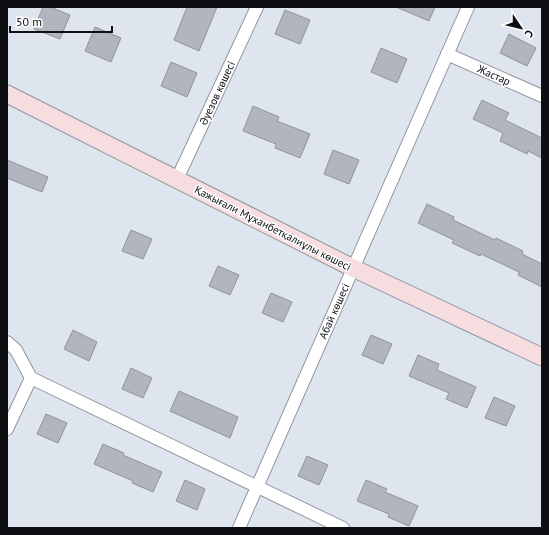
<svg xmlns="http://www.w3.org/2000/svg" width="549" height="535" font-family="'PT Sans',sans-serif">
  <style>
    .building { fill: #b0b5bf; stroke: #8e939c }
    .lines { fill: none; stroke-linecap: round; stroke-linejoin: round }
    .street-casing { stroke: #90969f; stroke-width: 14 }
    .secondary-casing { stroke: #90969f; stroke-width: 19 }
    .street { stroke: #fff; stroke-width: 12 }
    .secondary { stroke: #f6dde0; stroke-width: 17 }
    .labels { text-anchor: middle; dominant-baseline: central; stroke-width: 3; stroke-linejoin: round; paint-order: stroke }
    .street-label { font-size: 11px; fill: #0d0f12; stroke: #fff }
  </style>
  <rect width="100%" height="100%" fill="#dfe5ef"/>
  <g class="building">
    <path d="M43 7H50L70 15 60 39 34 29Z"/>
    <path d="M187 7H217L199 51 174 40Z"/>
    <path d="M396 7H435L429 21Z"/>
    <path d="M285 10 310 20 300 44 275 34Z"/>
    <path d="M95 27 121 38 111 62 85 51Z"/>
    <path d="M509 34 536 48 527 66 500 53Z"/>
    <path d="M381 48 407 59 397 83 371 72Z"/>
    <path d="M171 62 197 73 187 97 161 86Z"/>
    <path d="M482 100 509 113 505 120 542 138V158L528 151 527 154 500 141 503 133 473 119Z"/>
    <path d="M253 106 279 117 277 121 310 134 300 158 275 148 276 144 243 131Z"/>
    <path d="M333 150 359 160 349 184 324 174Z"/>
    <path d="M7 160 48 177 42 192 7 178Z"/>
    <path d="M427 204 454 217 453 220 495 240 496 238 523 251 522 254 542 264V287L518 275 519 272 481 254 480 256 452 243 454 240 418 223Z"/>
    <path d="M131 230 152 239 143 259 122 251Z"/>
    <path d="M218 266 239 275 230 295 209 286Z"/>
    <path d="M271 293 292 302 283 322 262 313Z"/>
    <path d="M73 330 97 342 89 361 64 349Z"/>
    <path d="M371 335 392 344 383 364 362 355Z"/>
    <path d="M418 355 439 364 437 370 476 387 467 408 446 399 449 393 409 376Z"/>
    <path d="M131 368 152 378 143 398 122 389Z"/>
    <path d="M179 391 238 417 230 438 170 411Z"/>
    <path d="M494 397 515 406 506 426 485 418Z"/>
    <path d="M46 414 67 423 58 443 37 434Z"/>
    <path d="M103 444 124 453 123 455 162 472 153 492 132 483 133 481 94 464Z"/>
    <path d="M307 456 328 465 319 485 298 476Z"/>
    <path d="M185 480 205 489 197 510 176 501Z"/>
    <path d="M366 480 387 489 385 492 418 506 409 526 388 517 389 514 357 501Z"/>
  </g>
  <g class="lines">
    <g class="street-casing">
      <g id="street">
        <path d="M447 54 542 96"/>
        <path d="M177 179 257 7"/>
        <path d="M7 342 16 350 31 378 343 528"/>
        <path d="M7 429 31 378"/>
        <path d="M239 528 468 7"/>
      </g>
    </g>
    <g class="secondary-casing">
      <path id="secondary" d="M7 94 353 268 542 357"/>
    </g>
    <use href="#street" class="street"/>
    <use href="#secondary" class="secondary"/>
  </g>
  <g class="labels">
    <g class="street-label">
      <text transform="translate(494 75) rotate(24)">Жастар</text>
      <text transform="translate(217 93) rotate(-65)">Әуезов көшесі</text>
      <text transform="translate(273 228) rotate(27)">Қажығали Мұханбетқалиұлы көшесі</text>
      <text transform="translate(334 311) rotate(-66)">Абай көшесі</text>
    </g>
  </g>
  <rect width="549" height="535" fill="none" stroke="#0d0f12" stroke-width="16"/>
  <g transform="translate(521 28) rotate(125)" stroke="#ffffff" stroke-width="3" paint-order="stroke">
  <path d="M0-3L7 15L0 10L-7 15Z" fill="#0d0f12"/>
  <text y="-6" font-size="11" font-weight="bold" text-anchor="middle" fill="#0d0f12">С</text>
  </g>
  <path d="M10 26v6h102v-6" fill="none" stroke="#0d0f12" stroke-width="2"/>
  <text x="16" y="26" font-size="12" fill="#0d0f12" stroke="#ffffff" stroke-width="3" paint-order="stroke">50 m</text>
</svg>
